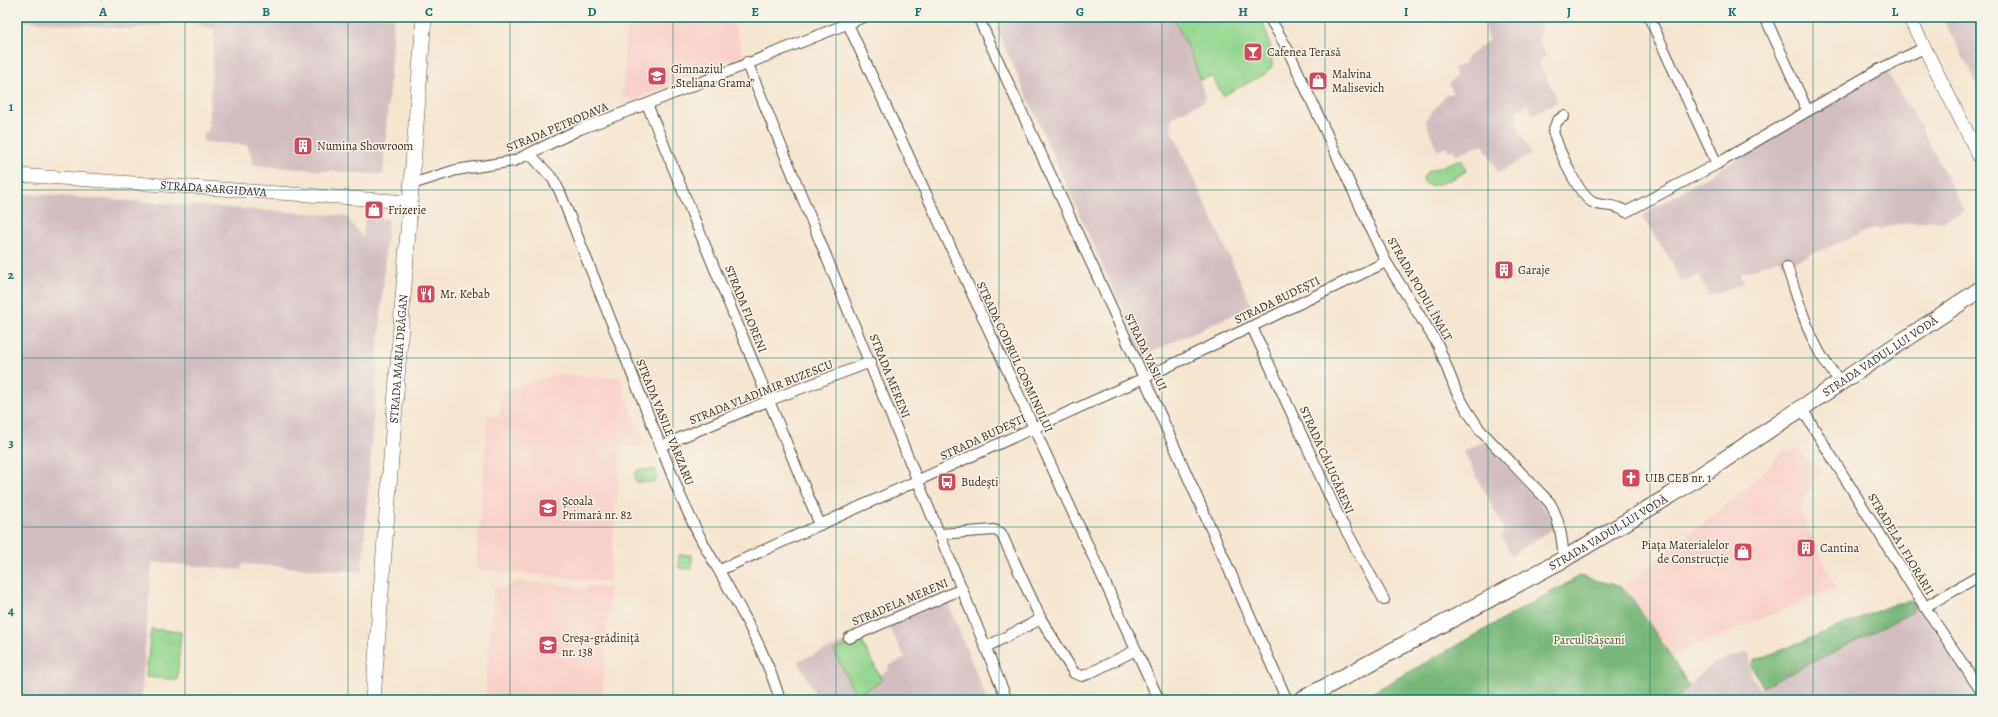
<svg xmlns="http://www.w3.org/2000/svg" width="1998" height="717" font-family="Alegreya,serif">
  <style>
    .built { fill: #f7d0c9 }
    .industrial { fill: #d2bec1 }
    .green { fill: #94d78e; stroke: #688056 }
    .forest { fill: #77b879; stroke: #59714c }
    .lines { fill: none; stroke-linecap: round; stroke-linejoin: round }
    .minor-casing { stroke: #574639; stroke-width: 12 }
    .tertiary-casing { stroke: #574639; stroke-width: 14 }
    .secondary-casing { stroke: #574639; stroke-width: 16 }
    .primary-casing { stroke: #574639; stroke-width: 18 }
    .minor { stroke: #fff; stroke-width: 10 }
    .tertiary { stroke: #fff; stroke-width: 13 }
    .secondary { stroke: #fff; stroke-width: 15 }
    .primary { stroke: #fff; stroke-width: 16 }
    .grid { fill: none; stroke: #0f766e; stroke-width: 1; stroke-opacity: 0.55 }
    .labels { text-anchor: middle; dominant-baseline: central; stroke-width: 3; stroke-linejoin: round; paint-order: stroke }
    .poi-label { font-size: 12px; fill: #3b2a1e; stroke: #f7f3e8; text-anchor: start }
    .street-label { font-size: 12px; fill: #3b2a1e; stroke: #f7f3e8 }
    .park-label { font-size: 12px; fill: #51553a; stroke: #f7f3e8 }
    .neatline { fill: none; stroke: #0f766e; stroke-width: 1.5 }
    .grid-label { font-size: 13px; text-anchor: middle; font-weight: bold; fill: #0f766e }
  </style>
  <rect width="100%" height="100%" fill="#f7f3e8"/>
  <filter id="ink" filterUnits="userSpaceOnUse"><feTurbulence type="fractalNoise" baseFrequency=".025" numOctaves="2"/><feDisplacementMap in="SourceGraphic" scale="8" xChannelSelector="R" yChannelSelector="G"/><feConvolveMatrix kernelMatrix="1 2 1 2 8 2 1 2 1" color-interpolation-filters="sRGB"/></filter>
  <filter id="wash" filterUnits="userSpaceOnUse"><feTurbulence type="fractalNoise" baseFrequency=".012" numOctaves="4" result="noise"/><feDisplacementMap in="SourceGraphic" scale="16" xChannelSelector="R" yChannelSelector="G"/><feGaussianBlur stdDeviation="0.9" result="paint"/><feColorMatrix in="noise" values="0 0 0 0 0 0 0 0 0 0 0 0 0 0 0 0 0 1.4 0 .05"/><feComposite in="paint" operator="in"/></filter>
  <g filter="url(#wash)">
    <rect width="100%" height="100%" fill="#f5e6d2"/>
    <g class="built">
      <path d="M627 17H741L733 22 744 55 631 101 628 97 622 100Z"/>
      <path d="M553 375 620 377 631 410 648 446H621L610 582 476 569 488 415 499 416 502 391Z"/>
      <path d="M1795 447 1821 470 1801 504V513L1836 588 1671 656 1631 597 1622 587 1685 538 1755 481 1784 450 1790 452Z"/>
      <path d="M514 582 572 585 576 589H584L590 586 610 588 602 700H485L494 587 504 588Z"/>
    </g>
    <g class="industrial">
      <path d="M17 17H394L383 175 251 165 252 156 247 145 203 142 204 132H208L215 30 190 22 165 24 131 29 17 20Z"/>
      <path d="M1016 17H1173L1194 61 1206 100 1176 115 1172 119 1171 129 1252 306 1145 355 1142 354 996 27Z"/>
      <path d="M1483 17H1543L1539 41 1546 56 1538 61 1558 101 1533 114 1528 104 1516 111V122L1531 154 1498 173 1483 144 1456 155 1453 149 1449 151 1447 147 1437 151 1425 120 1446 95 1453 93 1449 83 1456 77 1453 68 1465 64V59L1489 40Z"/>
      <path d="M1942 17H1981V91Z"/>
      <path d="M1887 72 1925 134 1964 211 1941 222 1934 220 1892 225 1881 229 1874 228 1791 263 1783 265 1780 259 1740 274 1744 284 1709 296 1699 275 1681 282 1674 269 1673 263 1641 216 1825 106Z"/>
      <path d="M17 193 346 216 363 238 365 218 388 219 362 572 242 564 241 570 152 562 141 700H17Z"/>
      <path d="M1485 441 1548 513 1555 527 1511 556 1501 535 1504 534 1503 527 1463 451Z"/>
      <path d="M947 601 987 700H818L798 661 860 636 880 675 889 670 888 666 905 658 888 625Z"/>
      <path d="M1919 608 1981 700H1675L1707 668 1726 658 1749 652 1751 676 1760 689Z"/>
    </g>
    <g class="green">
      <path d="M1173 17H1259C1268 31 1272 49 1272 66L1265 74 1223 96 1212 76 1200 80 1194 61Z"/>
      <path d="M1458 160H1462L1466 171C1456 178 1442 184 1430 186L1424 182 1423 178 1427 172Z"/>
      <path d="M639 469 656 470 657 478 655 482H637L635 479V473Z"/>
      <path d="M679 555H692V569L679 568Z"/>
      <path d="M151 629 181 632 177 680 146 677Z"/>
      <path d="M860 638 882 681 856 695 834 651Z"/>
    </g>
    <g class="forest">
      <path d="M1580 576 1622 587 1631 597 1671 656 1689 686 1675 700H1359Z"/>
      <path d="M1912 601 1915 606 1911 613 1763 687 1751 666 1754 661 1894 604Z"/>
    </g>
  </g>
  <g filter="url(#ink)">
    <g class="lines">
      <g class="minor-casing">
        <g id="minor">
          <path d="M978 17 1144 378 1287 700"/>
          <path d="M1269 17 1287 48 1386 262 1438 345 1456 391 1467 410 1480 430 1550 503C1560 521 1562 538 1564 559"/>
          <path d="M1649 17 1717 164"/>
          <path d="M1765 17 1807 110"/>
          <path d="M848 24 1159 700"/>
          <path d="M747 62 1007 700"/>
          <path d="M647 104 820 525"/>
          <path d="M1564 116 1557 121 1553 132C1559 150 1578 196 1594 203 1605 207 1617 204 1626 212L1717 164 1878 70 1924 48"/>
          <path d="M530 154 553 179 560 192 680 495C687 510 694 526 702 541 731 593 763 643 780 700"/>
          <path d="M412 184 456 170 514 161 580 129 647 104 864 17"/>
          <path d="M1787 267C1801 306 1811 353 1842 382"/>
          <path d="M1252 327 1341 521 1384 600"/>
          <path d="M1802 409 1925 607 1981 691"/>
          <path d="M661 446 770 400 871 362"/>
          <path d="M940 534 994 530 1001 533 1041 619"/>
          <path d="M720 570 1144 378 1386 262"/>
          <path d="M1925 607 1981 575"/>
          <path d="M849 638 962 589"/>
          <path d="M986 647 1041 619 1074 673 1082 676 1088 674 1136 650"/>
        </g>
      </g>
      <g class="tertiary-casing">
        <g id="tertiary">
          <path d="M1909 17 1981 160"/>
          <path id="s1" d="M17 175 410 202"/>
        </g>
      </g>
      <g class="secondary-casing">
        <g id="secondary">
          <path id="s2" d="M373 700 424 17"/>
        </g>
      </g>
      <g class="primary-casing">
        <g id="primary">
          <path id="s3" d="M1301 700 1564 559 1671 495 1981 289"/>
        </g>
      </g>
      <use href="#minor" class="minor"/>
      <use href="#tertiary" class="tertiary"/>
      <use href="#secondary" class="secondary"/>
      <use href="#primary" class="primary"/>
    </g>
  </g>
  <path class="grid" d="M185 17V700M348 17V700M510 17V700M673 17V700M836 17V700M999 17V700M1162 17V700M1325 17V700M1488 17V700M1650 17V700M1813 17V700M17 190H1981M17 358H1981M17 527H1981"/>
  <defs>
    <g id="bar-square" transform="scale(1)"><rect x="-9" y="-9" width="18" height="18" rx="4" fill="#d1495b" stroke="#f7f3e8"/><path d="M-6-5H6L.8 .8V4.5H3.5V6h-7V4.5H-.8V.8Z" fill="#fff"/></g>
    <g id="school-square" transform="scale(1)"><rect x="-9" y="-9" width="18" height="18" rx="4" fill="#d1495b" stroke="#f7f3e8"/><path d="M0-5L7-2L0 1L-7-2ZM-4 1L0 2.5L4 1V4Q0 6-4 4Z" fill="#fff"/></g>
    <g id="shop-square" transform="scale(1)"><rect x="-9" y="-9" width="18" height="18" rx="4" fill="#d1495b" stroke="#f7f3e8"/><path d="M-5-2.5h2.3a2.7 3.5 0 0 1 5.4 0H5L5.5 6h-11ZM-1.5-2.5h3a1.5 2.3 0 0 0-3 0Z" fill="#fff"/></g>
    <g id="building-square" transform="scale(1)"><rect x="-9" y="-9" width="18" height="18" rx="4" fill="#d1495b" stroke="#f7f3e8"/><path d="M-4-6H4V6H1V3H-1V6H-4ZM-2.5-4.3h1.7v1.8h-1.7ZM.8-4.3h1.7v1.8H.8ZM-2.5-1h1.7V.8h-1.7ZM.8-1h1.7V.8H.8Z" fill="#fff"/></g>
    <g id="restaurant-square" transform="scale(1)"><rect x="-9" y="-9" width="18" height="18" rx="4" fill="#d1495b" stroke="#f7f3e8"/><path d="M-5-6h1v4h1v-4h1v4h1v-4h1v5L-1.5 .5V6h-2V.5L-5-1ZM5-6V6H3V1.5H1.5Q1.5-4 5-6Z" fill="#fff"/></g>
    <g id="church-square" transform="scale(1)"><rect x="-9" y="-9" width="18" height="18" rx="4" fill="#d1495b" stroke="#f7f3e8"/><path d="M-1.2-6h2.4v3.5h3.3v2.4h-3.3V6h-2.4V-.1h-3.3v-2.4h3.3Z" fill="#fff"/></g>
    <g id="bus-square" transform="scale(1)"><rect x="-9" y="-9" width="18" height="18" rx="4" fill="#d1495b" stroke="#f7f3e8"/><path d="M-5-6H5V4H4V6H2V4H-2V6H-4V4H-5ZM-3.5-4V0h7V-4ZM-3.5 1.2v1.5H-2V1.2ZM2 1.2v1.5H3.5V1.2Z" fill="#fff"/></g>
  </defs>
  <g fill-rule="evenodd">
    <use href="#bar-square" x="1253" y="52"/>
    <use href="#school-square" x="657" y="76"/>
    <use href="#shop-square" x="1318" y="81"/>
    <use href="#building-square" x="303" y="146"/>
    <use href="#shop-square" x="374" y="210"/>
    <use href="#building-square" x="1504" y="270"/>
    <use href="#restaurant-square" x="426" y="294"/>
    <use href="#church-square" x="1631" y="478"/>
    <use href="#bus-square" x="947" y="482"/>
    <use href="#school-square" x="548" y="508"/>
    <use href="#building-square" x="1806" y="548"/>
    <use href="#shop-square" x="1743" y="552"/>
    <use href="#school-square" x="548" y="645"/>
  </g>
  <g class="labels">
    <g class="poi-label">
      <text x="1267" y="52">Cafenea Terasă</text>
      <text x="671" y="69">Gimnaziul<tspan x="671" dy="14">„Steliana Grama”</tspan></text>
      <text x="1332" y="74">Malvina<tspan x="1332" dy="14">Malisevich</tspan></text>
      <text x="317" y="146">Numina Showroom</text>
      <text x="388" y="210">Frizerie</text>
      <text x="1518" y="270">Garaje</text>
      <text x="440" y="294">Mr. Kebab</text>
      <text x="1645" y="478">UIB CEB nr. 1</text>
      <text x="961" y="482">Budești</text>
      <text x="562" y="501">Școala<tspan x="562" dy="14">Primară nr. 82</tspan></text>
      <text x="1729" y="545" text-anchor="end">Piața Materialelor<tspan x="1729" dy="14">de Construcție</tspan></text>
      <text x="1820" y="548">Cantina</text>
      <text x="562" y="638">Creșa-grădiniță<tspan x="562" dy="14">nr. 138</tspan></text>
    </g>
    <g class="street-label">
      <text transform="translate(557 127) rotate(-23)">STRADA PETRODAVA</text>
      <text stroke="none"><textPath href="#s1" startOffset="197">STRADA SARGIDAVA</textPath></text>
      <text transform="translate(1420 289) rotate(60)">STRADA PODUL ÎNALT</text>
      <text transform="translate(1277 300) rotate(-26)">STRADA BUDEȘTI</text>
      <text transform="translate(746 309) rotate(68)">STRADA FLORENI</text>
      <text transform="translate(1146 352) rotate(65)">STRADA VASLUI</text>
      <text transform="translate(1015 357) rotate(65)">STRADA CODRUL COSMINULUI</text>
      <text stroke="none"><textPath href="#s3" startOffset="674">STRADA VADUL LUI VODĂ</textPath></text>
      <text stroke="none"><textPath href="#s2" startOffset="342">STRADA MARIA DRĂGAN</textPath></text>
      <text transform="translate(890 376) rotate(68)">STRADA MERENI</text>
      <text transform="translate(761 392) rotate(-22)">STRADA VLADIMIR BUZESCU</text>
      <text transform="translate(665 422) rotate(68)">STRADA VASILE VĂRZARU</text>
      <text transform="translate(983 437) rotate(-25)">STRADA BUDEȘTI</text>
      <text transform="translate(1327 460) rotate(66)">STRADA CĂLUGĂRENI</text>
      <text stroke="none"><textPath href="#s3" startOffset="350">STRADA VADUL LUI VODĂ</textPath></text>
      <text transform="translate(1901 544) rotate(59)">STRADELA 1 FLORĂRII</text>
      <text transform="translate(900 602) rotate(-23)">STRADELA MERENI</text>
    </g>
    <g class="park-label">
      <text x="1589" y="640">Parcul Râșcani</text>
    </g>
  </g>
  <rect width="1998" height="717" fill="none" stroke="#f7f3e8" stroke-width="44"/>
  <rect x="22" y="22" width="1954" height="673" class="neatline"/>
  <g class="grid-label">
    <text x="103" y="16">A</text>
    <text x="266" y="16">B</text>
    <text x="429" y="16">C</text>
    <text x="592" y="16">D</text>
    <text x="755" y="16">E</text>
    <text x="918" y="16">F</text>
    <text x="1080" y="16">G</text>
    <text x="1243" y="16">H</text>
    <text x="1406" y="16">I</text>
    <text x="1569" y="16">J</text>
    <text x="1732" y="16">K</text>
    <text x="1895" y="16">L</text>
    <text x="11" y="111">1</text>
    <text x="11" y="279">2</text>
    <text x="11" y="447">3</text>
    <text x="11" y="615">4</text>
  </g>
</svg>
